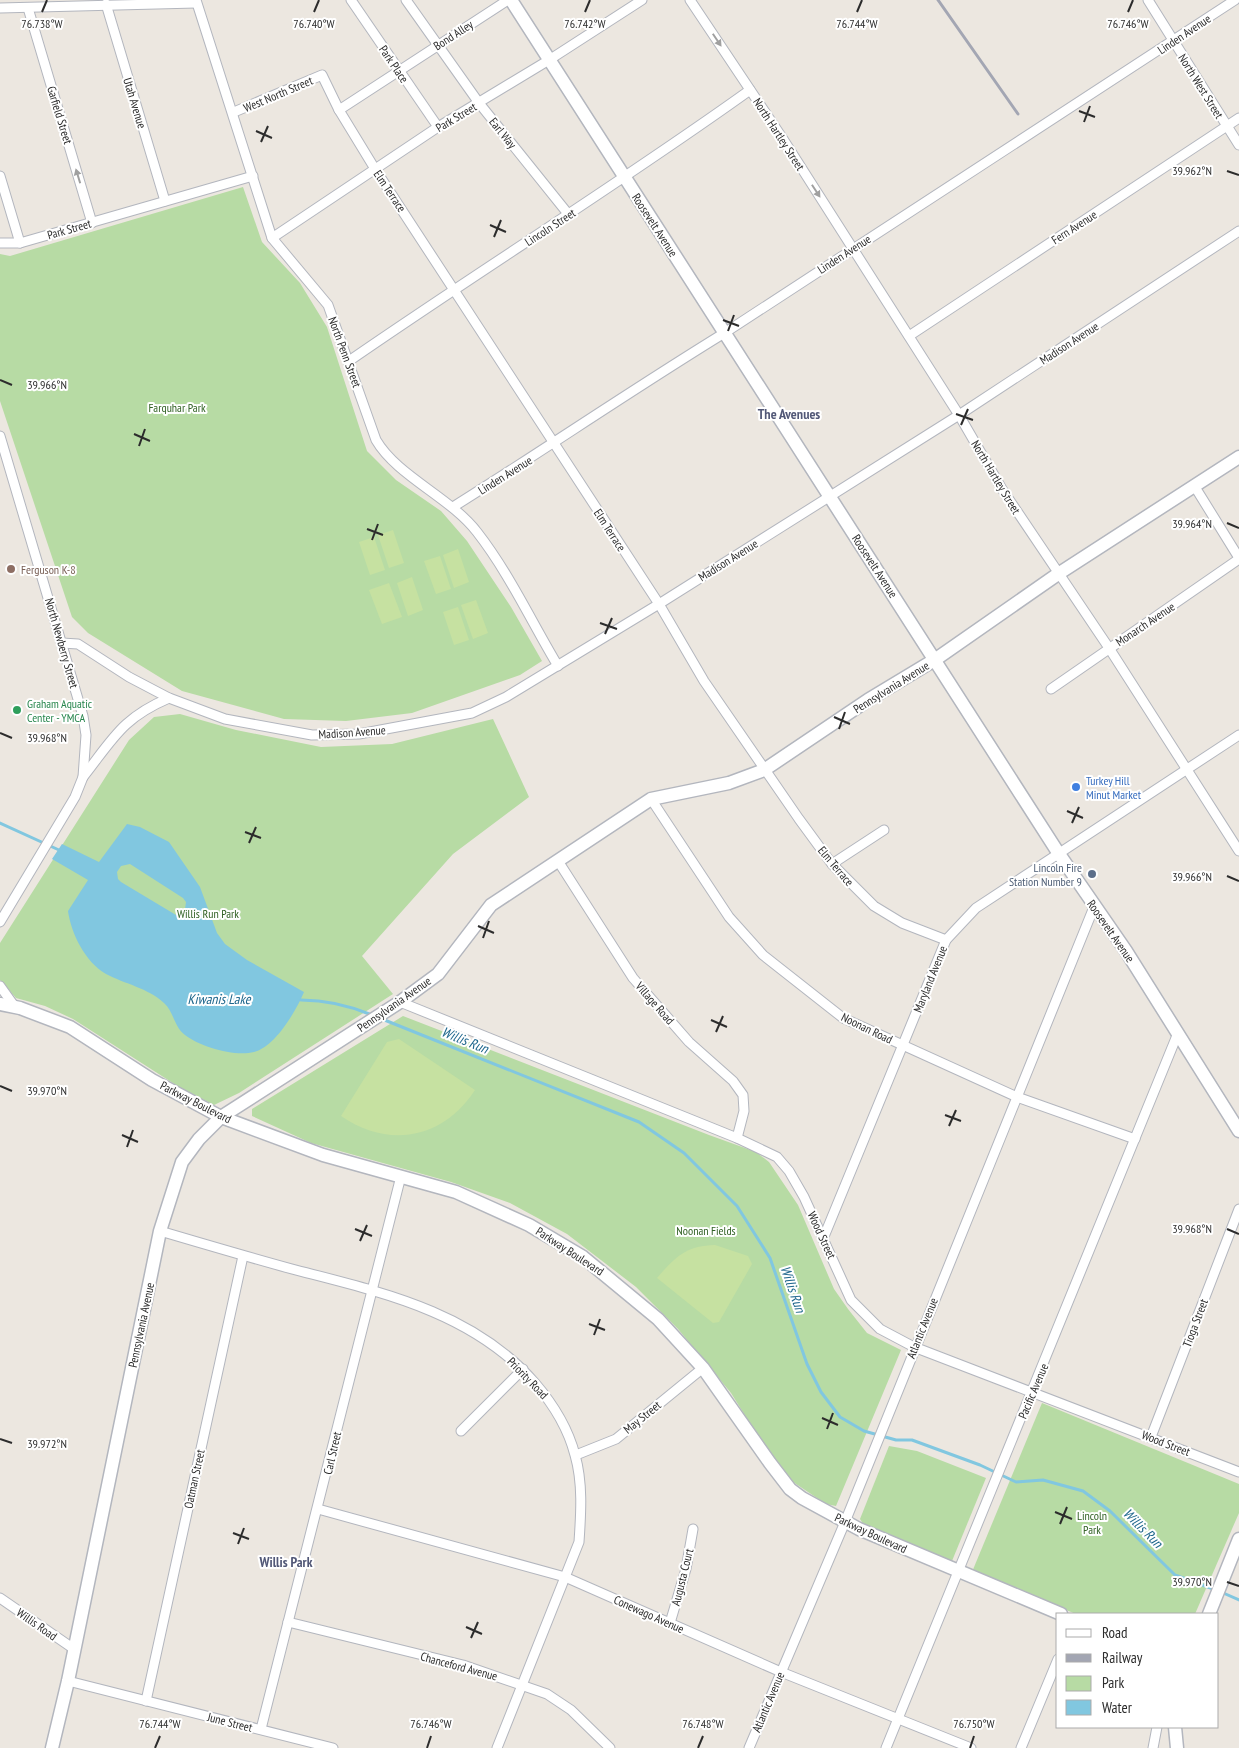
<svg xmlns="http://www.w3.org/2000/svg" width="1239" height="1748" font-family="'PT Sans Narrow',sans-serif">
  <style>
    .green { fill: #b7dba4 }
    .pitch { fill: #c6e1a1 }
    .water { fill: #81c7e0; fill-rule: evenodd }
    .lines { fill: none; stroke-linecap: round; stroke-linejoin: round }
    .stream { stroke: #81c7e0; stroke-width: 3 }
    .street-casing { stroke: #b3b6be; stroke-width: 11 }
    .secondary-casing { stroke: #b3b6be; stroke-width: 15 }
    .street { stroke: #fff; stroke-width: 9 }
    .secondary { stroke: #fff; stroke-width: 12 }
    .rail { stroke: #a3a6b3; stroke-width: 3 }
    .oneway { fill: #a0a0a0 }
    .ticks { fill: none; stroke: #2c2c2c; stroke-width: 2 }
    .education-dot { fill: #8d6e63; stroke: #fff; stroke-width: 2 }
    .leisure-dot { fill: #2e9e5b; stroke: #fff; stroke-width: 2 }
    .shop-dot { fill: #3f7fe0; stroke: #fff; stroke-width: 2 }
    .service-dot { fill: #5c6f8a; stroke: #fff; stroke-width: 2 }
    .labels { text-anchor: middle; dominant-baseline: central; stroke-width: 4; stroke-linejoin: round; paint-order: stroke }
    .street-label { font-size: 12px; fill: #2c2c2c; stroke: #fff }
    .park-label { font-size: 12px; fill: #316124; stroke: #fff }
    .education-label { font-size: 12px; fill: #785e54; stroke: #fff; text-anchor: start }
    .leisure-label { font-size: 12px; fill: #27864d; stroke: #fff; text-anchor: start }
    .shop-label { font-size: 12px; fill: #366cbe; stroke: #fff; text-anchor: start }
    .service-label { font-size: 12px; fill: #4e5e75; stroke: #fff; text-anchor: end }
    .neighbourhood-label { font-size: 14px; font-weight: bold; fill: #525877; stroke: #fff }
    .water-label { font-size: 14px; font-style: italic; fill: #1f678d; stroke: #fff }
    .ticks-label { font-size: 12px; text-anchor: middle; fill: #2c2c2c; stroke: #fff; stroke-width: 4; stroke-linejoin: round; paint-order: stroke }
  </style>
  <rect width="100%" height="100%" fill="#ece7e0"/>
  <g class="green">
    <path d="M243 187 262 242 300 283 327 327 367 451 396 480 441 511 467 541 511 607 542 661 520 675 412 713 346 721 284 719 182 691 88 633 72 617 0 401V254L10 256Z"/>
    <path d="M180 714 236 730 321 747 392 744 493 719 529 797 453 854 362 956 393 994 239 1093 214 1105 179 1087 73 1019 45 1006 16 998 0 980V943L129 740 154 717Z"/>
    <path d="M403 1016 709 1135 756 1152 769 1162 798 1205 834 1289 848 1309 867 1333 901 1350 836 1506 826 1504 790 1480 764 1446 731 1393 678 1329 636 1287 567 1234 510 1203 451 1182 311 1143 252 1116V1109Z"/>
    <path d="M1042 1403 1239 1484V1513L1195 1614H1076L972 1572Z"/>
    <path d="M889 1446 917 1451 986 1478 952 1561 865 1527 860 1519Z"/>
  </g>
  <g class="pitch">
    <path d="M393 530 404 563 389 568 378 535Z"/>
    <path d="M374 537 385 570 370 575 359 542Z"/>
    <path d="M458 549 469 582 454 588 443 555Z"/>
    <path d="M440 556 451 589 436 594 424 561Z"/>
    <path d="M412 577 423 610 408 616 397 583Z"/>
    <path d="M389 583 402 617 382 624 369 590Z"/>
    <path d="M476 600 488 633 473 639 461 605Z"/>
    <path d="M458 607 469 640 454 645 443 612Z"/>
    <path d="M399 1039 475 1090C443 1139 389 1149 341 1116L387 1042Z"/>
    <path d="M715 1245 748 1256 752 1264 719 1322 713 1323 657 1278C676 1256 686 1246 715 1245Z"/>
  </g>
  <path class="water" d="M127 824 140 827 169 842 200 887 217 933 225 944 247 960 304 992C296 1011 275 1047 254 1052 235 1057 200 1047 185 1035 174 1027 174 1012 164 1003 148 988 125 984 106 974 85 962 71 933 68 911L88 880 52 859 62 844 99 862ZM130 864 183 898 186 902 185 909 176 915 121 882 118 879 117 872 121 866Z"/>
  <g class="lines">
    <g class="stream">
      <path d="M0 823 59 850"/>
      <path d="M301 1000C327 1000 348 1005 372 1015"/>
      <path d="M382 1019 639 1122 684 1153 737 1206 770 1258 807 1364 821 1392 840 1417 864 1431 896 1440H912L980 1465 1016 1482 1043 1480 1083 1491 1110 1511 1175 1575 1216 1590"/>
      <path d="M1221 1592 1239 1600"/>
    </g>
    <g class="street-casing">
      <g id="street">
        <path d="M196 0 272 238 328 305 376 440C397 476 450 497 477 532 509 573 531 621 558 666"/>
        <path d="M351 0 438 127"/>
        <path d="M406 0 479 103 569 215"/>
        <path d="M690 0 783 139 959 415 1002 489 1109 648 1239 851"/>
        <path d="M1148 0 1239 145"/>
        <path d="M106 4 165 201"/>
        <path d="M0 8 196 3"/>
        <path d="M28 8 92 223"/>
        <path d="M339 110 508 0"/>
        <path d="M234 112 322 75 339 110 375 169 659 604 704 681 799 819 832 864 874 906 902 923 946 940"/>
        <path d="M0 176 20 243"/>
        <path d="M272 238 438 127 549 60 642 0"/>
        <path d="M0 243H20L253 176"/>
        <path d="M909 336 1239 118"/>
        <path d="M349 361C482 269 619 184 750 90"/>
        <path d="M0 436 83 716 86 735 83 777 75 797 0 922"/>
        <path d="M1195 487 1239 558"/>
        <path d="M453 507C544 450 633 389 726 332L1235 0"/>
        <path d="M62 643 78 644 129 677 169 698 225 719 312 735 359 734 472 713 506 697 659 604 959 415 1239 231"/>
        <path d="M1051 689 1239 559"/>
        <path d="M83 777C113 739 122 718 169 698"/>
        <path d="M651 799 729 917 763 955 843 1018 1017 1097 1135 1139"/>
        <path d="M558 861 633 978 689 1042 733 1081 743 1095 744 1111 737 1138"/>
        <path d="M832 864 884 830"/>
        <path d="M0 986 15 1007"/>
        <path d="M400 1002 737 1138 777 1157 789 1171 804 1197 851 1300 880 1329 914 1347 1239 1472"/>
        <path d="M160 1231C204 1244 248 1257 292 1269 380 1292 472 1311 535 1383 553 1404 568 1428 575 1455 583 1483 581 1513 579 1542L497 1748"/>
        <path d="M823 1239 946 940 976 908 1239 735"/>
        <path d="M461 1431 523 1369"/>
        <path d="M1151 1437 1239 1209"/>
        <path d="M576 1455 616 1439 703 1368"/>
        <path d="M318 1509 565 1577 781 1672 971 1748"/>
        <path d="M0 1598 74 1649"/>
        <path d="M288 1622 463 1665 547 1694 571 1710 610 1748"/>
        <path d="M670 1623 686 1569 693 1529"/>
        <path d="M68 1681 333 1748"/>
        <path d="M146 1701 243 1256"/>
        <path d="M261 1729 401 1176"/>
        <path d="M749 1748 845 1522 1094 907"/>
        <path d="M886 1748 1178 1033"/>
        <path d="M1021 1748 1058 1659"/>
        <path d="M1153 1748 1157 1727"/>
      </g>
    </g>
    <g class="secondary-casing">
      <g id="secondary">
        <path d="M511 0 1059 854 1126 951 1239 1131"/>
        <path d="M0 1004 20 1008 70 1027 152 1080 221 1117 323 1155 456 1192 529 1225 583 1257 658 1319 703 1368 770 1463 790 1489 802 1498 859 1529 1061 1614"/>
        <path d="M1209 1614 1239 1539"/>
        <path d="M1175 1727 1177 1748"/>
        <path d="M52 1748 68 1681 160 1231 182 1162 199 1139 221 1117 400 1002 438 974 491 905 651 799 729 783 764 770 868 700 936 659 1058 574 1239 457"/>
      </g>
    </g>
    <use href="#street" class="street"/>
    <use href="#secondary" class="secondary"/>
    <path class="rail" d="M938 0 1018 114"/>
  </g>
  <defs><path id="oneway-solid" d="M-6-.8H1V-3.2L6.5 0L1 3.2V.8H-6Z" transform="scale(1.25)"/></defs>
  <g class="oneway">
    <use href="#oneway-solid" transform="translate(717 40) rotate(56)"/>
    <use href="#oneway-solid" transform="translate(78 176) rotate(-107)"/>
    <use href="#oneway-solid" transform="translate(816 191) rotate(57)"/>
  </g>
  <path class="ticks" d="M42 12 47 0M314 12 319 0M585 12 590 0M857 12 862 0M1128 12 1133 0M1079 111 1095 117M1084 122 1090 106M256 131 272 138M261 142 268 126M1227 171 1239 175M490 225 506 232M494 237 501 220M723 320 739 326M728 331 734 315M0 380 12 385M956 414 973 420M961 425 968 409M134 434 150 441M139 446 145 429M1227 523 1239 528M367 529 383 535M372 540 378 524M600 623 617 629M605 634 612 618M834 717 850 724M839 729 845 712M0 733 12 738M1067 811 1083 818M1072 823 1079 807M245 832 261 838M249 843 256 827M1227 876 1239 881M478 926 494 933M483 938 489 921M711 1020 727 1027M716 1032 723 1016M0 1086 12 1091M945 1115 961 1121M949 1126 956 1110M122 1135 138 1142M127 1147 133 1130M355 1229 372 1236M1227 1229 1239 1234M360 1241 367 1225M589 1324 605 1330M594 1335 600 1319M822 1418 838 1425M827 1429 833 1413M0 1439 12 1443M1055 1512 1072 1519M1060 1524 1067 1507M233 1533 249 1539M238 1544 244 1528M1227 1582 1239 1586M466 1627 482 1634M471 1638 478 1622M155 1748 160 1736M427 1748 431 1736M698 1748 703 1736M970 1748 974 1736"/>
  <circle class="education-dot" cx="11" cy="569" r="5"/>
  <circle class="leisure-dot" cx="17" cy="710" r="5"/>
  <circle class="shop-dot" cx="1076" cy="787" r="5"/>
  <circle class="service-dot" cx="1092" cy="874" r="5"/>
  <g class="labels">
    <g class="street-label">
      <text transform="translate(1184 34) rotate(-34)">Linden Avenue</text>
      <text transform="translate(453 35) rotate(-33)">Bond Alley</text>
      <text transform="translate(394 64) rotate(56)">Park Place</text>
      <text transform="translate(1201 86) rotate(58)">North West Street</text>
      <text transform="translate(278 94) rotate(-23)">West North Street</text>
      <text transform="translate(135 103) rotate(73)">Utah Avenue</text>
      <text transform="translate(60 115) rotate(73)">Garfield Street</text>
      <text transform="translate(456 117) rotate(-31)">Park Street</text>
      <text transform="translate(503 133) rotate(51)">Earl Way</text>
      <text transform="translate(779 134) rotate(57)">North Hartley Street</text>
      <text transform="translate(390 191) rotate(56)">Elm Terrace</text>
      <text transform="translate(655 225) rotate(57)">Roosevelt Avenue</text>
      <text transform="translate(550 227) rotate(-33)">Lincoln Street</text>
      <text transform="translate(1074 227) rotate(-33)">Fern Avenue</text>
      <text transform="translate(69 229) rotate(-16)">Park Street</text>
      <text transform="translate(844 254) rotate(-33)">Linden Avenue</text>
      <text transform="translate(1069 343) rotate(-33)">Madison Avenue</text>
      <text transform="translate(345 352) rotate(70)">North Penn Street</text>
      <text transform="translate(505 475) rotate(-32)">Linden Avenue</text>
      <text transform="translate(996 477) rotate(59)">North Hartley Street</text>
      <text transform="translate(610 530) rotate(57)">Elm Terrace</text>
      <text transform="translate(728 560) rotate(-32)">Madison Avenue</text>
      <text transform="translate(875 566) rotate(57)">Roosevelt Avenue</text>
      <text transform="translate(1145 624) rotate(-34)">Monarch Avenue</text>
      <text transform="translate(62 643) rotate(74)">North Newberry Street</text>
      <text transform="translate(891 687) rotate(-32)">Pennsylvania Avenue</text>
      <text transform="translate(352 732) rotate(-4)">Madison Avenue</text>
      <text transform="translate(836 866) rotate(50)">Elm Terrace</text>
      <text transform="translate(1111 931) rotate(55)">Roosevelt Avenue</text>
      <text transform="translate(930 979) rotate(-68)">Maryland Avenue</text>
      <text transform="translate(655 1003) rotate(49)">Village Road</text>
      <text transform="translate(394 1004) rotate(-35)">Pennsylvania Avenue</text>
      <text transform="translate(867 1028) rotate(26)">Noonan Road</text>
      <text transform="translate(196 1102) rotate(27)">Parkway Boulevard</text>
      <text transform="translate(822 1235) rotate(65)">Wood Street</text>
      <text transform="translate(570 1251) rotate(33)">Parkway Boulevard</text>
      <text transform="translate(1195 1323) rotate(-69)">Tioga Street</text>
      <text transform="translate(141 1325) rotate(-78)">Pennsylvania Avenue</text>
      <text transform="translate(922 1328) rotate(-68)">Atlantic Avenue</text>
      <text transform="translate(528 1378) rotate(46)">Priority Road</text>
      <text transform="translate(1033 1391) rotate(-67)">Pacific Avenue</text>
      <text transform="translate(642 1417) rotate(-39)">May Street</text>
      <text transform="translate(1166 1443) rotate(21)">Wood Street</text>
      <text transform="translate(332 1453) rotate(-77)">Carl Street</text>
      <text transform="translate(194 1479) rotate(-78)">Oatman Street</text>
      <text transform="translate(871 1533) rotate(25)">Parkway Boulevard</text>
      <text transform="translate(682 1577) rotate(-76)">Augusta Court</text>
      <text transform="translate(649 1614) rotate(24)">Conewago Avenue</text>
      <text transform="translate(37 1624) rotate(35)">Willis Road</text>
      <text transform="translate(459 1666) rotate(15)">Chanceford Avenue</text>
      <text transform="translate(768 1702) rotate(-67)">Atlantic Avenue</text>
      <text transform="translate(230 1722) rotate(14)">June Street</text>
    </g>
    <g class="park-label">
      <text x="177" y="407">Farquhar Park</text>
      <text x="208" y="913">Willis Run Park</text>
      <text x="706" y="1230">Noonan Fields</text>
      <text x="1092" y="1515">Lincoln<tspan x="1092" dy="14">Park</tspan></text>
    </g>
    <g class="education-label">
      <text x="21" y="569">Ferguson K-8</text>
    </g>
    <g class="leisure-label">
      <text x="27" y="703">Graham Aquatic<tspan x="27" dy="14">Center - YMCA</tspan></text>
    </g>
    <g class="shop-label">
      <text x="1086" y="780">Turkey Hill<tspan x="1086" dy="14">Minut Market</tspan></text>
    </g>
    <g class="service-label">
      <text x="1082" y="867">Lincoln Fire<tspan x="1082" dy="14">Station Number 9</tspan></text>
    </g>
    <g class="neighbourhood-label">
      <text x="789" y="414">The Avenues</text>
      <text x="286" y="1562">Willis Park</text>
    </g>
    <g class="water-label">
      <text x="219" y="999">Kiwanis Lake</text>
      <text transform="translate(465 1040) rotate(22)">Willis Run</text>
      <text transform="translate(793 1289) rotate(71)">Willis Run</text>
      <text transform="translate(1143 1528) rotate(45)">Willis Run</text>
    </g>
  </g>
  <g class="ticks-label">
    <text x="42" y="28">76.738°W</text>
    <text x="314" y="28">76.740°W</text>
    <text x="585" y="28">76.742°W</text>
    <text x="857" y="28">76.744°W</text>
    <text x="1128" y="28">76.746°W</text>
    <text x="1192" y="175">39.962°N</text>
    <text x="47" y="389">39.966°N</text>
    <text x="1192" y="528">39.964°N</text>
    <text x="47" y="742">39.968°N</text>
    <text x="1192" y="881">39.966°N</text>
    <text x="47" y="1095">39.970°N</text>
    <text x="1192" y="1233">39.968°N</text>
    <text x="47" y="1448">39.972°N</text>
    <text x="1192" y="1586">39.970°N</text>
    <text x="160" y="1728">76.744°W</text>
    <text x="431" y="1728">76.746°W</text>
    <text x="703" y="1728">76.748°W</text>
    <text x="974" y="1728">76.750°W</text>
  </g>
  <rect x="1056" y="1613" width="162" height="115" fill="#ffffff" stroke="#ababab"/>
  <rect x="1066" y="1629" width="25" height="8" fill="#ffffff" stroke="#ababab"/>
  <text x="1102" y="1638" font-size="15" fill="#2c2c2c">Road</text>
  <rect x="1066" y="1654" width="25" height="8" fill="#a3a6b3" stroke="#ababab"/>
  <text x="1102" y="1663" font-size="15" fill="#2c2c2c">Railway</text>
  <rect x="1066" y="1676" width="25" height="15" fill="#b7dba4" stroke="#ababab"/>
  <text x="1102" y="1688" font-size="15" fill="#2c2c2c">Park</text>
  <rect x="1066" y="1700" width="25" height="15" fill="#81c7e0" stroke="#ababab"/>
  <text x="1102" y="1713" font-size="15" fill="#2c2c2c">Water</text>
</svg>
